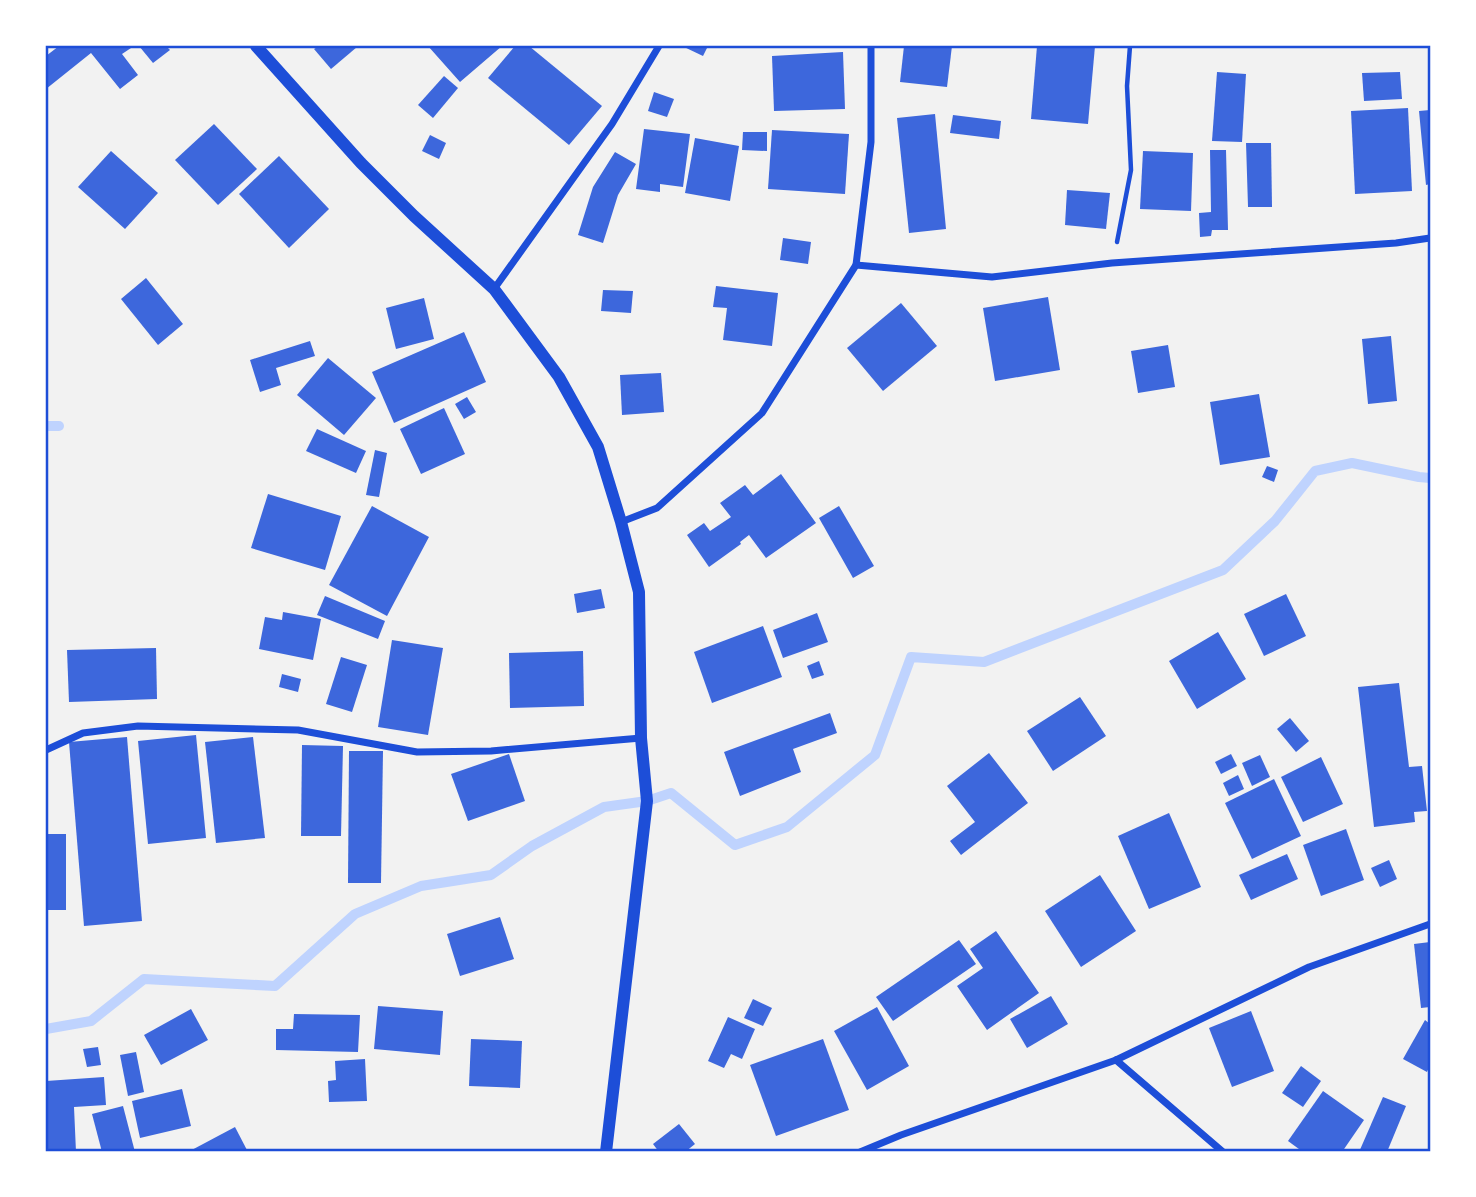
<svg xmlns="http://www.w3.org/2000/svg" width="1476" height="1197" font-family="'Source Serif 4',serif">
  <style>
    .lines { fill: none; stroke-linecap: round; stroke-linejoin: round }
    .stream { stroke: #bfd3fe; stroke-width: 10 }
    .building { fill: #3d67dc }
    .path { stroke: #1d4ed8; stroke-width: 4.5 }
    .minor { stroke: #1d4ed8; stroke-width: 7 }
    .tertiary { stroke: #1d4ed8; stroke-width: 12 }
    .neatline { fill: none; stroke: #1d4ed8; stroke-width: 2.5 }
  </style>
  <rect width="100%" height="100%" fill="#f2f2f2"/>
  <g class="lines">
    <g class="stream">
      <path d="M46 426H59"/>
      <path d="M46 1029 91 1021 144 979 275 986 355 914 421 886 491 875 532 846 604 807 647 801 671 793 735 845 787 827 875 755 911 657 984 662 1223 570 1275 521 1315 471 1352 463 1419 477 1430 478"/>
    </g>
  </g>
  <g class="building">
    <path d="M59 46H134L122 54 138 75 120 89 91 53 46 89V56Z"/>
    <path d="M139 46H166L170 50 153 63Z"/>
    <path d="M319 46H356L357 47 331 69 314 49Z"/>
    <path d="M428 46H471L472 47 474 46H502L460 82Z"/>
    <path d="M515 46H529L602 106 569 145 488 78Z"/>
    <path d="M682 46H708L703 56Z"/>
    <path d="M904 46H952L947 87 900 82Z"/>
    <path d="M1037 46H1095L1088 124 1031 119Z"/>
    <path d="M843 52 845 109 774 111 772 56Z"/>
    <path d="M1217 72 1246 74 1242 142 1212 141Z"/>
    <path d="M1400 72 1402 99 1364 101 1362 73Z"/>
    <path d="M444 76 458 88 433 118 418 105Z"/>
    <path d="M654 92 674 99 667 117 648 111Z"/>
    <path d="M1408 108 1412 191 1355 194 1351 111Z"/>
    <path d="M1430 110V184L1426 185 1419 111Z"/>
    <path d="M935 114 946 229 909 233 897 118Z"/>
    <path d="M953 115 1001 121 999 139 950 133Z"/>
    <path d="M214 124 257 169 218 205 175 160Z"/>
    <path d="M644 129 690 134 683 187 660 184V192L636 189Z"/>
    <path d="M772 130 849 134 845 194 768 189Z"/>
    <path d="M743 132H767V151L742 150Z"/>
    <path d="M430 135 446 143 439 159 422 151Z"/>
    <path d="M695 138 739 146 730 201 685 193Z"/>
    <path d="M1246 143H1271L1272 207H1248Z"/>
    <path d="M1210 150H1226L1228 230H1212L1211 236 1200 237 1199 213 1211 212Z"/>
    <path d="M111 151 158 193 125 229 78 187Z"/>
    <path d="M1143 151 1193 153 1191 211 1140 209Z"/>
    <path d="M615 152 636 164 618 195 603 243 578 235 593 187Z"/>
    <path d="M279 156 329 209 289 248 239 194Z"/>
    <path d="M1067 190 1110 193 1106 229 1065 225Z"/>
    <path d="M783 238 811 242 808 264 780 260Z"/>
    <path d="M146 278 183 324 158 345 121 299Z"/>
    <path d="M716 286 778 293 772 346 723 340 727 308 713 307Z"/>
    <path d="M603 290 633 291 631 313 601 311Z"/>
    <path d="M1048 297 1060 370 995 381 983 308Z"/>
    <path d="M424 298 434 339 396 349 386 308Z"/>
    <path d="M901 303 937 346 883 391 847 348Z"/>
    <path d="M464 332 486 382 394 423 372 372Z"/>
    <path d="M1391 336 1397 401 1368 404 1362 339Z"/>
    <path d="M310 341 315 356 276 368 281 385 260 392 250 360Z"/>
    <path d="M1168 345 1175 387 1138 393 1131 351Z"/>
    <path d="M328 358 376 398 344 435 297 395Z"/>
    <path d="M661 373 664 412 622 415 620 375Z"/>
    <path d="M1259 394 1270 457 1220 465 1210 402Z"/>
    <path d="M467 397 476 412 464 419 455 404Z"/>
    <path d="M444 408 465 454 421 474 400 429Z"/>
    <path d="M317 429 366 451 356 473 306 451Z"/>
    <path d="M375 450 387 453 379 497 366 495Z"/>
    <path d="M1267 466 1278 470 1274 482 1262 477Z"/>
    <path d="M781 474 816 523 766 558 749 535 740 542 741 544 709 567 687 535 704 523 710 531 731 517 720 503 745 485 753 495Z"/>
    <path d="M268 494 341 516 325 570 251 548Z"/>
    <path d="M372 506 429 537 387 616 329 585Z"/>
    <path d="M839 506 874 566 853 578 819 518Z"/>
    <path d="M601 589 605 608 577 613 574 594Z"/>
    <path d="M1286 594 1306 636 1264 656 1244 614Z"/>
    <path d="M325 596 385 621 378 639 317 615Z"/>
    <path d="M283 612 321 619 313 660 259 649 265 617 282 620Z"/>
    <path d="M817 613 828 642 783 658 773 630Z"/>
    <path d="M763 626 782 677 712 703 694 652Z"/>
    <path d="M1218 632 1246 679 1197 709 1169 661Z"/>
    <path d="M392 640 443 648 428 735 378 727Z"/>
    <path d="M156 648 157 699 69 702 67 650Z"/>
    <path d="M583 651 584 706 510 708 509 653Z"/>
    <path d="M341 657 367 665 352 712 326 704Z"/>
    <path d="M819 661 824 675 812 679 807 666Z"/>
    <path d="M282 674 301 679 298 692 279 687Z"/>
    <path d="M1399 683 1409 767 1422 766 1427 811 1414 812 1415 822 1374 827 1358 687Z"/>
    <path d="M1080 697 1106 736 1053 771 1027 731Z"/>
    <path d="M830 713 837 733 793 749 801 772 740 796 724 752Z"/>
    <path d="M1290 718 1309 741 1296 752 1277 729Z"/>
    <path d="M196 735 206 838 148 844 138 741Z"/>
    <path d="M127 737 142 921 84 926 69 742Z"/>
    <path d="M253 737 265 838 216 843 205 742Z"/>
    <path d="M302 745 343 746 341 836H301Z"/>
    <path d="M349 751H383L381 883H348Z"/>
    <path d="M989 753 1028 803 961 855 950 841 975 822 947 786Z"/>
    <path d="M509 754 525 801 468 821 451 774Z"/>
    <path d="M1231 754 1237 766 1221 774 1215 762Z"/>
    <path d="M1260 755 1270 777 1252 786 1242 763Z"/>
    <path d="M1321 757 1343 804 1303 822 1281 777Z"/>
    <path d="M1238 775 1244 789 1229 796 1223 783Z"/>
    <path d="M1274 779 1301 836 1252 859 1225 803Z"/>
    <path d="M1169 813 1201 887 1149 909 1118 836Z"/>
    <path d="M1346 829 1364 880 1321 896 1303 845Z"/>
    <rect x="46" y="834" width="20" height="76"/>
    <path d="M1287 854 1298 879 1251 900 1239 875Z"/>
    <path d="M1389 860 1397 879 1380 887 1371 868Z"/>
    <path d="M1100 875 1136 931 1081 967 1045 911Z"/>
    <path d="M500 917 514 959 460 976 447 934Z"/>
    <path d="M996 931 1039 993 987 1030 957 986 983 968 970 949Z"/>
    <path d="M959 940 976 964 893 1021 876 997Z"/>
    <path d="M1430 942V1007L1421 1008 1414 944Z"/>
    <path d="M1051 996 1068 1024 1027 1048 1010 1019Z"/>
    <path d="M753 999 772 1008 763 1026 744 1018Z"/>
    <path d="M378 1006 443 1011 440 1055 374 1049Z"/>
    <path d="M877 1007 909 1066 867 1090 834 1031Z"/>
    <path d="M191 1009 208 1040 161 1065 144 1035Z"/>
    <path d="M1251 1011 1274 1071 1232 1087 1209 1028Z"/>
    <path d="M294 1014 360 1015 358 1052 276 1050V1029H293Z"/>
    <path d="M728 1017 755 1029 742 1059 731 1054 724 1068 708 1061Z"/>
    <path d="M1425 1020 1430 1024V1065L1427 1072 1403 1059Z"/>
    <path d="M471 1039 522 1041 520 1088 469 1086Z"/>
    <path d="M823 1039 849 1110 776 1136 750 1065Z"/>
    <path d="M98 1047 101 1065 87 1067 83 1049Z"/>
    <path d="M136 1052 144 1092 128 1096 120 1055Z"/>
    <path d="M365 1059 367 1101 329 1102 328 1081 336 1080 335 1061Z"/>
    <path d="M1301 1066 1321 1081 1303 1107 1282 1093Z"/>
    <path d="M104 1077 106 1105 74 1107 76 1152H46V1081Z"/>
    <path d="M182 1089 191 1126 140 1138 132 1101Z"/>
    <path d="M1323 1091 1364 1120 1342 1152H1303L1288 1141Z"/>
    <path d="M1383 1097 1406 1106 1387 1152H1359Z"/>
    <path d="M123 1106 135 1152H102L92 1114Z"/>
    <path d="M679 1124 695 1144 685 1152H659L653 1144Z"/>
    <path d="M235 1127 248 1152H188Z"/>
  </g>
  <g class="lines">
    <path class="path" d="M1117 242 1131 170 1127 86 1130 46"/>
    <g class="minor">
      <path d="M856 265 992 277 1112 263 1396 243 1430 238"/>
      <path d="M494 289 612 124 659 46"/>
      <path d="M621 522 657 508 762 413 856 265 871 142V46"/>
      <path d="M46 750 83 733 138 726 298 730 417 752 491 751 641 738"/>
      <path d="M1116 1060 1223 1152"/>
      <path d="M860 1152 901 1135 1116 1060 1309 967 1430 924"/>
    </g>
    <path class="tertiary" d="M256 46 361 163 414 216 494 289 559 377 598 447 621 522 639 592 641 738 647 801 606 1152"/>
  </g>
  <rect width="1476" height="1197" fill="none" stroke="#ffffff" stroke-width="94"/>
  <rect x="47" y="47" width="1382" height="1103" class="neatline"/>
</svg>
